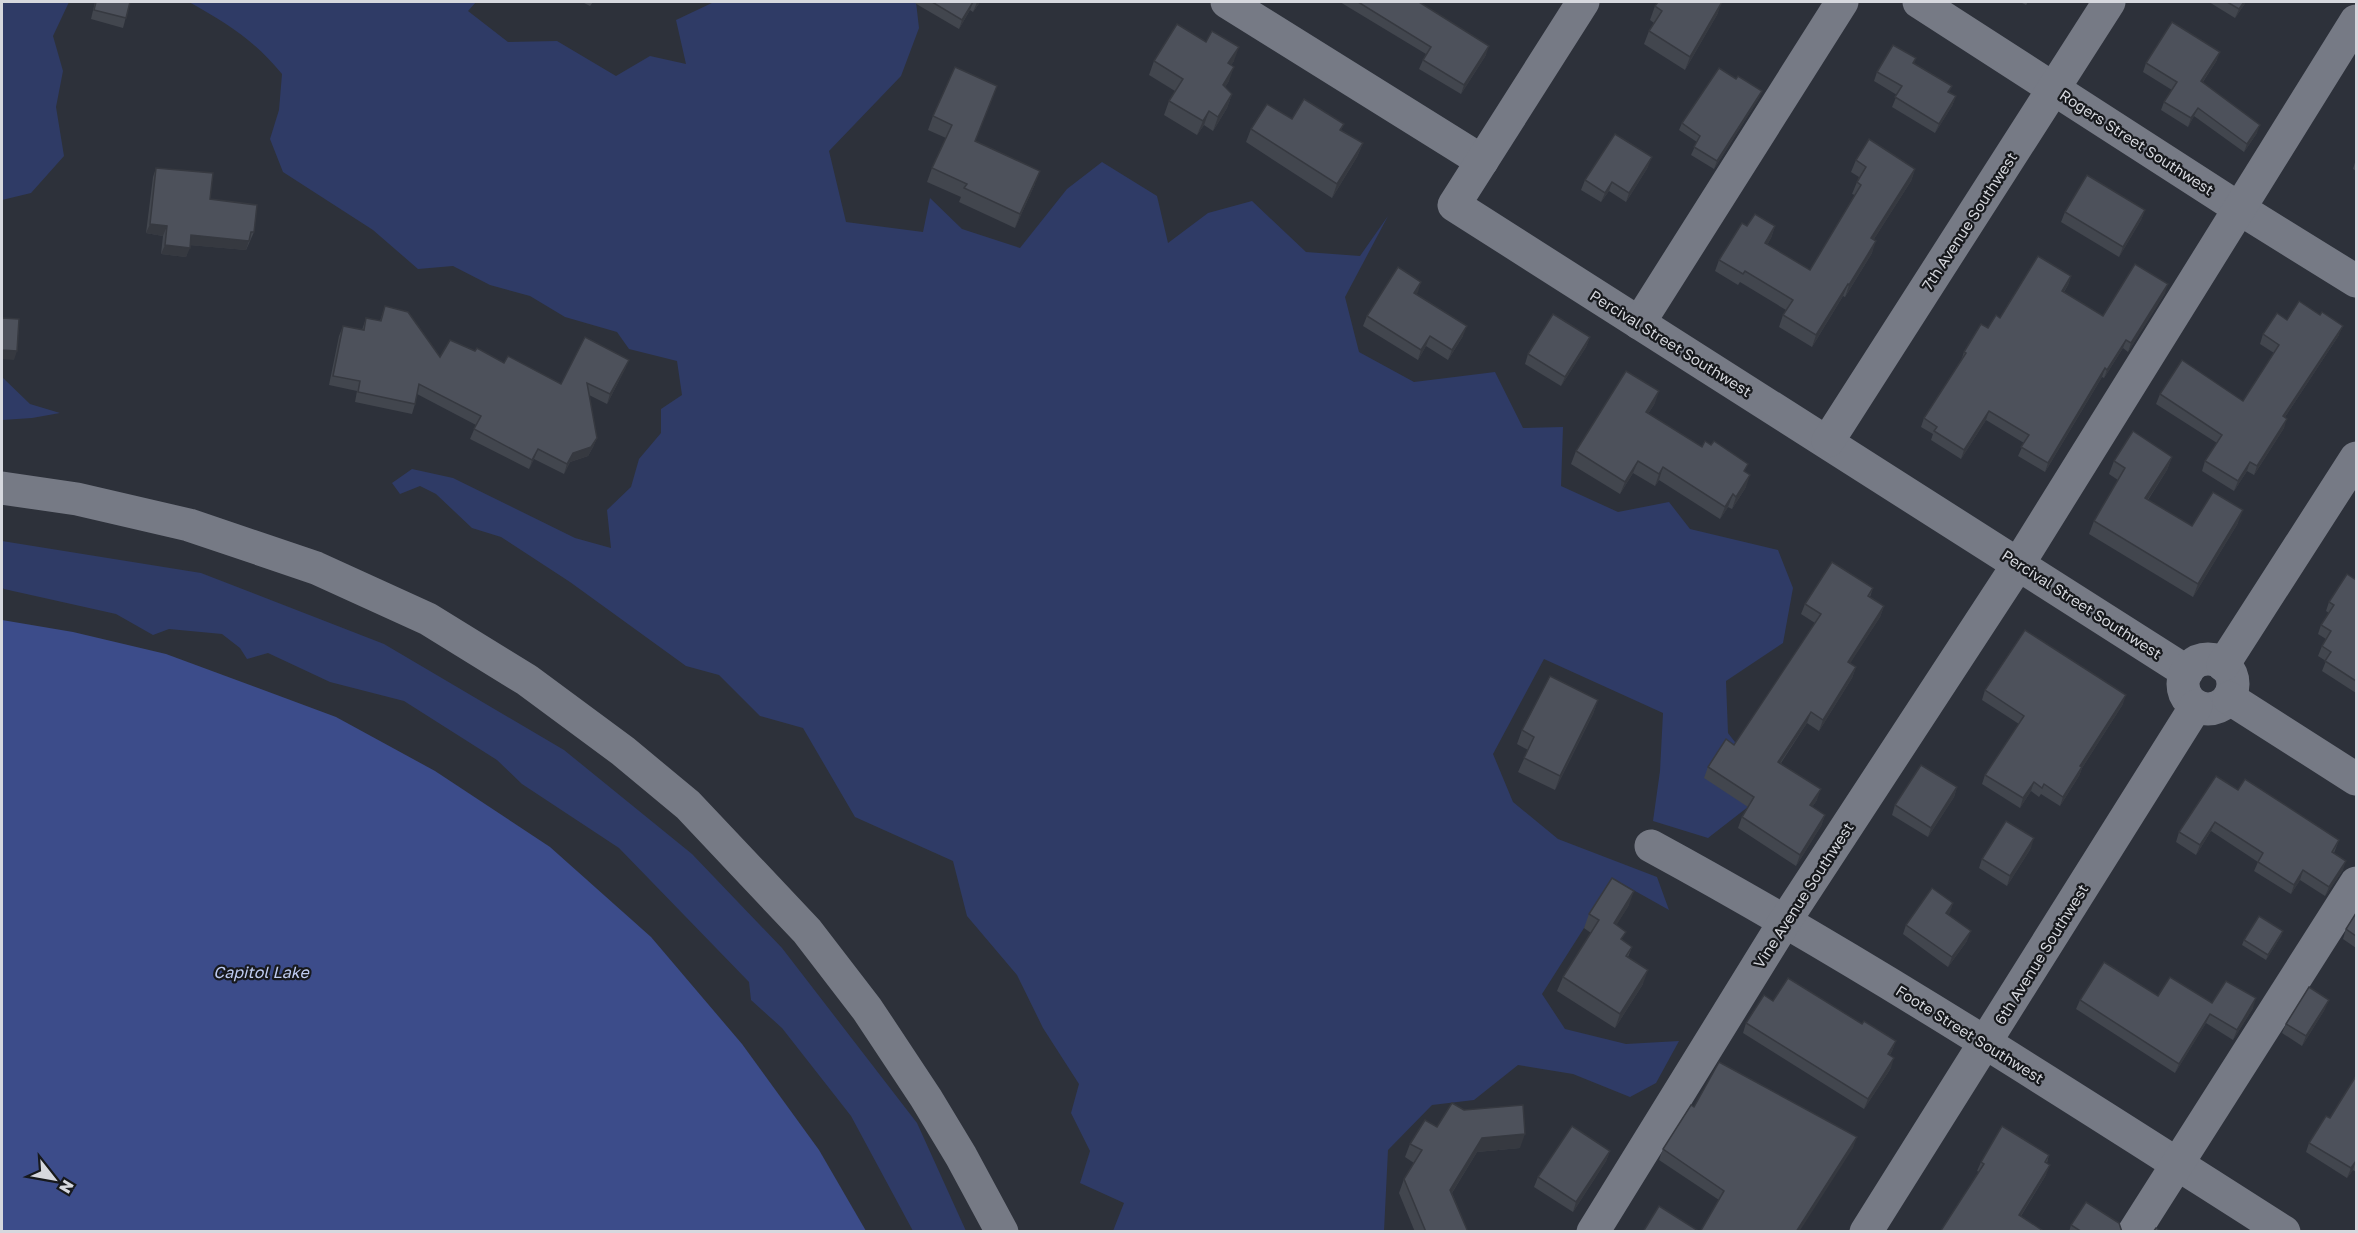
<svg xmlns="http://www.w3.org/2000/svg" width="2358" height="1233" font-family="'Golos Text',sans-serif">
  <style>
    .green { fill: #2f3b66 }
    .water { fill: #3c4c8a }
    .lines { fill: none; stroke-linecap: round; stroke-linejoin: round }
    .minor { stroke: #767a85; stroke-width: 33 }
    .wall { fill: #42464e }
    .shaded-wall { fill: #363940 }
    .building { fill: #4d515b; stroke: #363940; stroke-width: 1.5 }
    .labels { text-anchor: middle; dominant-baseline: central; stroke-width: 4.5; stroke-linejoin: round; paint-order: stroke }
    .street-label { font-size: 15px; fill: #d6d8de; stroke: #17191d }
    .water-label { font-size: 16px; font-style: italic; fill: #bfccf1; stroke: #17191d }
  </style>
  <rect width="100%" height="100%" fill="#2d313a"/>
  <g class="green">
    <path d="M2 2H69L53 36 63 71 56 107 64 156 31 193 2 200Z"/>
    <path d="M189 2H476L468 11 508 42 557 41 616 76 650 56 686 64 676 20 714 2H916L919 28 901 76 829 151 846 222 923 232 930 198 962 229 1020 248 1067 189 1102 162 1157 196 1168 243 1208 213 1252 201 1306 252 1360 256 1388 216 1345 297 1359 352 1414 382 1495 372 1523 428 1563 427 1561 486 1618 512 1669 502 1690 529 1778 550 1793 588 1783 643 1726 681 1728 733 1771 789 1708 838 1653 821 1660 771 1663 713 1544 659 1493 754 1513 802 1558 839 1657 877 1669 910 1612 878 1584 928 1542 994 1565 1029 1626 1044 1679 1041 1656 1083 1630 1097 1573 1074 1518 1065 1474 1100 1432 1105 1388 1150 1384 1231H1113L1124 1203 1080 1183 1090 1151 1071 1113 1079 1084 1043 1028 1017 975 967 916 953 861 855 817 803 728 760 716 719 675 686 666 570 582 501 537 472 528 436 494 420 486 400 494 392 483 412 469 453 478 575 538 611 548 607 510 631 487 639 459 661 433V409L682 395 677 361 629 349 617 332 565 317 530 296 490 285 453 266 418 269 373 230 283 172 270 139 279 110 282 74C253 39 228 24 189 2Z"/>
    <path d="M2 377 30 404 60 413 32 418 2 420Z"/>
    <path d="M2 541 201 573 384 644 564 750 692 854 782 948 917 1123 966 1231H913L851 1116 782 1028 751 1000 749 982 619 848 522 784 497 760 404 701 330 682 268 653 247 659 240 648 222 634 169 629 153 635 116 614 4 589 2 587Z"/>
  </g>
  <path class="water" d="M2 620 73 632 166 654 336 717 435 771 550 847 651 937 742 1044 819 1150 866 1231H2Z"/>
  <g class="lines">
    <g class="minor">
      <path d="M1227 2 1482 161"/>
      <path d="M1583 2 1454 205 2187 672"/>
      <path d="M1919 2 2240 209 2356 281"/>
      <path d="M1639 323 1842 2"/>
      <path d="M1828 441 2109 2"/>
      <path d="M2 488 77 499 189 525 316 568 428 619 527 680 623 751 688 805 807 931 867 1009 926 1098 961 1156 1002 1232"/>
      <circle cx="2208" cy="684" r="25"/>
      <path d="M2223 665 2356 458"/>
      <path d="M2229 698 2356 779"/>
      <path d="M1651 846C1868 964 2075 1099 2284 1232"/>
      <path d="M1593 1232 1785 921 2019 563 2356 21"/>
      <path d="M1866 1232 2196 706"/>
      <path d="M2134 1232 2356 883"/>
    </g>
  </g>
  <g class="wall">
    <path d="M95 2H130L123 28 91 19Z"/>
    <path d="M582 2H593L590 6Z"/>
    <path d="M913 2H980L973 12 970 10 959 29Z"/>
    <path d="M1340 2H1419L1486 55 1461 94 1419 69 1423 60 1426 54Z"/>
    <path d="M2020 2H2028L2026 5Z"/>
    <path d="M2209 2H2246L2235 18Z"/>
    <path d="M1655 6 1718 13 1685 70 1644 44 1649 31 1654 23 1650 20Z"/>
    <path d="M1916 58 1914 63 1952 86 1949 92 1956 96 1952 106 1935 133 1892 107 1897 95 1874 81 1877 72Z"/>
    <path d="M2217 60 2203 82 2257 133 2244 152 2194 116 2188 127 2161 110 2164 102 2172 90 2143 72 2146 63Z"/>
    <path d="M1154 61H1234L1231 65 1229 81 1225 87 1232 94 1227 108 1213 131 1204 125 1197 135 1164 115 1169 101 1175 91 1149 75Z"/>
    <path d="M955 67 976 141 1035 184 1015 228 959 202 961 197 927 182 932 168 946 138 928 130 933 116Z"/>
    <path d="M1736 79 1762 91 1759 98 1714 169 1691 155 1697 142 1679 130 1682 123Z"/>
    <path d="M1292 119 1344 124 1341 130 1363 143 1357 157 1332 198 1246 142 1251 129Z"/>
    <path d="M2356 159V171L2353 169Z"/>
    <path d="M1856 160 1915 169 1911 181 1874 239 1872 253 1845 297 1843 296 1812 347 1779 327 1783 315 1786 310 1740 282 1738 285 1715 271 1719 260 1747 226H1775L1771 238 1767 245 1810 270 1855 195 1852 194 1857 182 1859 177 1851 172Z"/>
    <path d="M1648 167 1626 202 1609 191 1601 202 1581 190 1585 180Z"/>
    <path d="M156 168 210 199 254 232 246 250 190 245 186 257 161 254 163 236 146 233 153 177Z"/>
    <path d="M2145 210 2141 220 2119 257 2061 222 2065 212Z"/>
    <path d="M2071 276 2068 285 2064 292 2103 316 2165 293 2128 352 2123 348 2104 378 2102 377 2045 472 2018 456 2024 443 1986 420 1961 459 1931 440 1933 434 1921 427 1924 418 1961 361 1964 352 1988 328 2000 318Z"/>
    <path d="M1421 282 1416 294 1463 336 1448 360 1426 346 1418 360 1363 326 1367 316Z"/>
    <path d="M385 306 440 357 504 363 561 384 629 360 625 369 607 404 589 395 597 438 593 447 588 456 570 462 564 474 534 459 529 469 470 439 476 425 417 394 415 404 412 414 355 402 357 391 329 385 339 336 343 326 362 330 366 318 380 321Z"/>
    <path d="M2287 320 2339 335 2285 417 2284 428 2254 475 2247 471 2234 491 2202 471 2205 461 2217 443 2156 404 2160 394 2243 401 2274 353 2260 344 2263 334Z"/>
    <path d="M1590 337 1586 347 1561 386 1525 364 1528 354Z"/>
    <path d="M1655 403 1648 414 1702 447 1745 471 1746 487 1732 509 1728 507 1720 519 1659 480 1655 486 1633 473 1620 494 1571 464 1576 451Z"/>
    <path d="M2172 457 2167 470 2148 500 2192 526 2238 523 2193 597 2089 534 2094 521 2118 480 2109 474 2114 461Z"/>
    <path d="M2356 580V693L2322 671 2326 661 2318 656 2322 646 2326 639 2318 634 2321 625 2329 613 2326 611 2329 602Z"/>
    <path d="M1873 588 1870 597 1884 606 1880 617 1850 663 1856 667 1852 678 1819 731 1807 723 1781 763 1817 800 1812 807 1825 815 1821 826 1796 866 1738 828 1742 817 1748 807 1704 778 1708 767 1734 745 1815 623 1801 614 1805 604Z"/>
    <path d="M1985 690 2123 704 2082 768 2079 776 2060 806 2041 794 2039 797 2031 791 2020 808 1982 784 1985 775 2019 724 1982 700Z"/>
    <path d="M1598 700 1593 714 1555 790 1518 772 1528 750 1517 744 1522 730Z"/>
    <path d="M1957 787 1954 797 1928 837 1892 815 1895 805Z"/>
    <path d="M2238 790 2339 840 2334 853 2343 870 2325 896 2300 880 2291 894 2254 871 2258 862 2211 831 2196 855 2176 842 2179 832Z"/>
    <path d="M2031 848 2007 886 1979 868 1982 859Z"/>
    <path d="M1953 903 1948 915 1967 941 1948 967 1903 934 1906 925Z"/>
    <path d="M1629 905 1616 925 1623 941 1632 947 1628 957 1643 984 1615 1028 1557 991 1563 977 1591 933 1584 928 1589 914Z"/>
    <path d="M2356 913V948L2343 939 2346 929Z"/>
    <path d="M2283 931 2281 936 2266 960 2242 945 2244 940Z"/>
    <path d="M2158 996 2212 1003 2253 1008 2233 1040 2206 1023 2175 1073 2076 1009 2080 1000Z"/>
    <path d="M1773 1001 1862 1024 1896 1041 1892 1051 1890 1055 1891 1068 1864 1109 1743 1033 1746 1023Z"/>
    <path d="M2325 1009 2302 1046 2282 1033 2286 1024Z"/>
    <path d="M2356 1076V1172L2353 1170 2347 1178 2306 1152 2309 1143 2330 1118Z"/>
    <path d="M1694 1107 1853 1148 1719 1200 1659 1160 1663 1149Z"/>
    <path d="M1437 1127 1520 1148 1477 1152 1452 1193 1468 1232H1415L1399 1193 1404 1179 1414 1163 1405 1157 1410 1144Z"/>
    <path d="M1610 1151 1606 1161 1573 1212 1534 1187 1538 1177Z"/>
    <path d="M2049 1155 2047 1163 2046 1175 2021 1216 1940 1232 1979 1172 1977 1171 1981 1162Z"/>
    <path d="M2071 1225 2122 1232H2069Z"/>
  </g>
  <g class="shaded-wall">
    <path d="M973 2 970 10 959 29 962 20Z"/>
    <path d="M977 2H980L973 12Z"/>
    <path d="M1722 2 1718 13 1685 70 1690 57Z"/>
    <path d="M2244 2H2246L2235 18 2239 9Z"/>
    <path d="M1489 46 1486 55 1461 94 1464 85Z"/>
    <path d="M1239 47 1234 61 1223 77 1228 63Z"/>
    <path d="M2220 52 2217 60 2198 89 2201 81Z"/>
    <path d="M1234 67 1229 81 1218 99 1223 85Z"/>
    <path d="M1762 91 1759 98 1714 169 1717 161Z"/>
    <path d="M1232 94 1227 108 1213 131 1218 117Z"/>
    <path d="M1956 96 1952 106 1935 133 1939 124Z"/>
    <path d="M2198 108 2194 116 2188 127 2191 118Z"/>
    <path d="M1209 111 1204 125 1197 135 1203 121Z"/>
    <path d="M2260 125 2257 133 2244 152 2247 144Z"/>
    <path d="M1363 143 1357 157 1332 198 1337 184Z"/>
    <path d="M1652 157 1648 167 1626 202 1629 193Z"/>
    <path d="M1915 169 1911 181 1867 250 1871 238Z"/>
    <path d="M1040 171 1035 184 1015 228 1020 214Z"/>
    <path d="M1612 182 1609 191 1601 202 1605 193Z"/>
    <path d="M2145 210 2141 220 2119 257 2123 247Z"/>
    <path d="M150 224 167 226 163 236 146 233Z"/>
    <path d="M1775 226 1771 238 1761 255 1765 243Z"/>
    <path d="M191 235 249 241 246 250 188 245Z"/>
    <path d="M1876 241 1872 253 1845 297 1849 285Z"/>
    <path d="M165 245 190 248 186 257 161 254Z"/>
    <path d="M2071 276 2068 285 2059 299 2062 291Z"/>
    <path d="M1421 282 1418 292 1411 303 1414 293Z"/>
    <path d="M1848 284 1843 296 1812 347 1816 335Z"/>
    <path d="M2168 284 2165 293 2128 352 2131 343Z"/>
    <path d="M1467 326 1463 336 1448 360 1452 350Z"/>
    <path d="M2343 326 2339 335 2279 426 2283 416Z"/>
    <path d="M1430 336 1426 346 1418 360 1421 350Z"/>
    <path d="M1590 337 1586 347 1561 386 1565 377Z"/>
    <path d="M2126 340 2123 348 2104 378 2107 370Z"/>
    <path d="M2 350 17 351 14 360 2 359Z"/>
    <path d="M629 360 625 369 607 404 610 394Z"/>
    <path d="M2105 368 2102 377 2045 472 2048 463Z"/>
    <path d="M1659 391 1655 403 1641 425 1646 412Z"/>
    <path d="M1989 411 1986 420 1961 459 1964 450Z"/>
    <path d="M2287 419 2284 428 2254 475 2257 466Z"/>
    <path d="M597 438 593 447 588 456 570 462 564 474 567 464 573 453Z"/>
    <path d="M538 449 534 459 529 469 532 460Z"/>
    <path d="M2172 457 2167 470 2140 511 2145 498Z"/>
    <path d="M1638 461 1633 473 1620 494 1625 482Z"/>
    <path d="M2250 462 2247 471 2234 491 2238 481Z"/>
    <path d="M1663 467 1659 480 1655 486 1659 474Z"/>
    <path d="M1750 475 1746 487 1732 509 1736 497Z"/>
    <path d="M1733 494 1728 507 1720 519 1725 507Z"/>
    <path d="M2243 510 2238 523 2193 597 2198 584Z"/>
    <path d="M1884 606 1880 617 1844 673 1848 662Z"/>
    <path d="M1856 667 1852 678 1819 731 1823 720Z"/>
    <path d="M2126 695 2123 704 2082 768 2079 776 2060 806 2063 797 2080 766Z"/>
    <path d="M1598 700 1593 714 1555 790 1560 776Z"/>
    <path d="M1811 712 1807 723 1774 772 1778 762Z"/>
    <path d="M2034 782 2031 791 2020 808 2023 798Z"/>
    <path d="M1957 787 1954 797 1928 837 1931 828Z"/>
    <path d="M1821 789 1817 800 1806 816 1810 805Z"/>
    <path d="M1825 815 1821 826 1796 866 1800 855Z"/>
    <path d="M2215 822 2211 831 2196 855 2200 845Z"/>
    <path d="M2034 838 2031 848 2007 886 2010 876Z"/>
    <path d="M2346 861 2343 870 2325 896 2329 887Z"/>
    <path d="M2303 870 2300 880 2291 894 2294 885Z"/>
    <path d="M1634 891 1629 905 1609 937 1614 923Z"/>
    <path d="M1953 903 1950 913 1942 923 1946 913Z"/>
    <path d="M1971 931 1967 941 1948 967 1952 957Z"/>
    <path d="M2283 931 2281 936 2266 960 2268 955Z"/>
    <path d="M1648 970 1643 984 1615 1028 1620 1014Z"/>
    <path d="M2256 998 2253 1008 2233 1040 2237 1030Z"/>
    <path d="M2329 1000 2325 1009 2302 1046 2306 1036Z"/>
    <path d="M2210 1014 2206 1023 2175 1073 2179 1064Z"/>
    <path d="M1896 1041 1892 1051 1884 1064 1888 1054Z"/>
    <path d="M1894 1058 1891 1068 1864 1109 1868 1099Z"/>
    <path d="M1525 1134 1520 1148 1477 1152 1445 1204 1450 1190 1482 1138Z"/>
    <path d="M1857 1137 1853 1148 1799 1232H1796Z"/>
    <path d="M1610 1151 1606 1161 1573 1212 1576 1202Z"/>
    <path d="M2356 1160 2353 1170 2347 1178 2351 1168Z"/>
    <path d="M2050 1165 2046 1175 2015 1225 2019 1215Z"/>
  </g>
  <g class="building">
    <path d="M96 2H130L126 18 94 10Z"/>
    <path d="M932 2H973L962 20Z"/>
    <path d="M1358 2H1419L1489 46 1464 85 1423 60 1431 47Z"/>
    <path d="M1658 2H1722L1690 57 1649 31 1662 11 1655 6Z"/>
    <path d="M2227 2H2244L2239 9Z"/>
    <path d="M2172 22 2220 52 2201 81 2260 125 2247 144 2198 108 2191 118 2164 102 2177 82 2146 63Z"/>
    <path d="M1177 24 1206 42 1212 31 1239 47 1228 63 1234 67 1223 85 1232 94 1218 117 1209 111 1203 121 1169 101 1183 79 1154 61Z"/>
    <path d="M1893 45 1916 58 1913 63 1952 86 1948 92 1956 96 1939 124 1895 97 1902 86 1877 72Z"/>
    <path d="M955 67 997 86 975 141 1040 171 1020 214 964 188 967 184 932 168 952 125 933 116Z"/>
    <path d="M1719 68 1736 79 1738 76 1762 91 1717 161 1694 147 1700 136 1682 123Z"/>
    <path d="M1304 99 1344 124 1340 130 1363 143 1337 184 1251 129 1267 104 1292 119Z"/>
    <path d="M1615 134 1652 157 1629 193 1612 182 1605 193 1585 180Z"/>
    <path d="M1869 139 1915 169 1871 238 1876 241 1849 285 1848 284 1816 335 1783 315 1793 300 1745 271 1743 274 1719 260 1742 223 1747 226 1755 214 1775 226 1765 243 1810 270 1861 185 1857 182 1866 167 1856 160Z"/>
    <path d="M156 168 213 173 210 199 257 205 254 232H251L249 241 191 235 190 248 165 245 167 226 150 224Z"/>
    <path d="M2087 175 2145 210 2123 247 2065 212Z"/>
    <path d="M2038 256 2071 276 2062 291 2103 316 2135 264 2168 284 2131 343 2126 340 2107 370 2105 368 2048 463 2021 447 2029 435 1989 411 1964 450 1934 431 1937 427 1924 418 1966 353 1964 352 1981 324 1988 328 1996 315 2000 318Z"/>
    <path d="M1398 267 1421 282 1414 293 1467 326 1452 350 1430 336 1421 350 1367 316Z"/>
    <path d="M2299 301 2320 315 2322 312 2343 326 2283 416 2287 419 2257 466 2250 462 2238 481 2205 461 2222 435 2160 394 2182 360 2243 401 2279 345 2263 334 2277 313 2287 320Z"/>
    <path d="M385 306 408 312 440 357 450 340 475 351 477 348 504 363 508 356 561 384 585 337 629 360 610 394 587 383 597 438 591 447 573 453 567 464 538 449 532 460 474 429 481 416 419 384 415 404 358 392 360 381 333 376 343 326 364 330 366 318 381 321Z"/>
    <path d="M1553 314 1590 337 1565 377 1528 354Z"/>
    <path d="M2 318 19 319 17 351 2 350Z"/>
    <path d="M1626 371 1659 391 1646 412 1702 447 1705 441 1711 445 1714 441 1748 464 1744 471 1750 475 1736 497 1733 494 1725 507 1663 467 1659 474 1638 461 1625 482 1576 451Z"/>
    <path d="M2133 431 2172 457 2145 498 2192 526 2213 492 2243 510 2198 584 2094 521 2125 468 2114 461Z"/>
    <path d="M1832 562 1873 588 1868 596 1884 606 1848 662 1856 667 1823 720 1811 712 1778 762 1821 789 1810 805 1825 815 1800 855 1742 817 1754 797 1708 767 1726 739 1734 745 1821 614 1805 604Z"/>
    <path d="M2347 574 2356 580V681L2325 661 2331 652 2322 646 2331 631 2321 625 2334 605 2329 602Z"/>
    <path d="M2025 630 2126 695 2080 766 2082 767 2063 797 2044 784 2042 788 2034 782 2023 798 1985 775 2024 716 1985 690Z"/>
    <path d="M1550 676 1598 700 1560 776 1524 758 1534 737 1522 730Z"/>
    <path d="M1921 765 1957 787 1931 828 1895 805Z"/>
    <path d="M2216 776 2238 790 2245 779 2339 840 2332 852 2346 861 2329 887 2303 870 2294 885 2258 862 2263 853 2215 822 2200 845 2179 832Z"/>
    <path d="M2006 821 2034 838 2010 876 1982 859Z"/>
    <path d="M1612 878 1634 891 1614 923 1626 932 1621 939 1632 947 1626 956 1648 970 1620 1014 1563 977 1599 920 1589 914Z"/>
    <path d="M1932 888 1953 903 1946 913 1971 931 1952 957 1906 925Z"/>
    <path d="M2356 913V936L2346 929Z"/>
    <path d="M2259 916 2283 931 2268 955 2244 940Z"/>
    <path d="M2104 962 2158 996 2170 977 2212 1003 2226 981 2256 998 2237 1030 2210 1014 2179 1064 2080 1000Z"/>
    <path d="M1788 978 1862 1024 1864 1021 1896 1041 1888 1054 1894 1058 1868 1099 1746 1023 1764 995 1773 1001Z"/>
    <path d="M2309 987 2329 1000 2306 1036 2286 1024Z"/>
    <path d="M1719 1062 1857 1137 1796 1232H1700L1724 1191 1663 1149 1691 1105 1694 1107Z"/>
    <path d="M2356 1076V1161L2351 1168 2309 1143 2326 1116 2330 1118Z"/>
    <path d="M1452 1103 1464 1110 1523 1105 1525 1134 1482 1138 1450 1190 1468 1232H1426L1404 1179 1422 1150 1410 1144 1425 1120 1437 1127Z"/>
    <path d="M1572 1126 1610 1151 1576 1202 1538 1177Z"/>
    <path d="M2002 1126 2049 1155 2045 1162 2050 1165 2019 1215 2042 1230 2040 1232H1940L1984 1164 1981 1162Z"/>
    <path d="M2086 1202 2119 1223 2122 1232H2082L2071 1225Z"/>
    <path d="M1659 1206 1700 1232H1643Z"/>
    <path d="M2156 1228 2162 1232H2153Z"/>
  </g>
  <g class="labels">
    <g class="street-label">
      <text transform="translate(2137 142) rotate(33)">Rogers Street Southwest</text>
      <text transform="translate(1969 221) rotate(-57)">7th Avenue Southwest</text>
      <text transform="translate(1671 343) rotate(32)">Percival Street Southwest</text>
      <text transform="translate(2082 604) rotate(33)">Percival Street Southwest</text>
      <text transform="translate(1803 895) rotate(-57)">Vine Avenue Southwest</text>
      <text transform="translate(2041 954) rotate(-58)">6th Avenue Southwest</text>
      <text transform="translate(1970 1034) rotate(32)">Foote Street Southwest</text>
    </g>
    <g class="water-label">
      <text x="261" y="972">Capitol Lake</text>
    </g>
  </g>
  <rect width="2358" height="1233" fill="none" stroke="#d6d8de" stroke-width="6"/>
  <g transform="translate(54 1179) rotate(121)" stroke="#17191d" stroke-width="4.5" paint-order="stroke">
  <path d="M0-4.5L10 22L0 15L-10 22Z" fill="#d6d8de"/>
  <text y="-9" font-size="16" font-weight="bold" text-anchor="middle" fill="#d6d8de">N</text>
  </g>
</svg>
